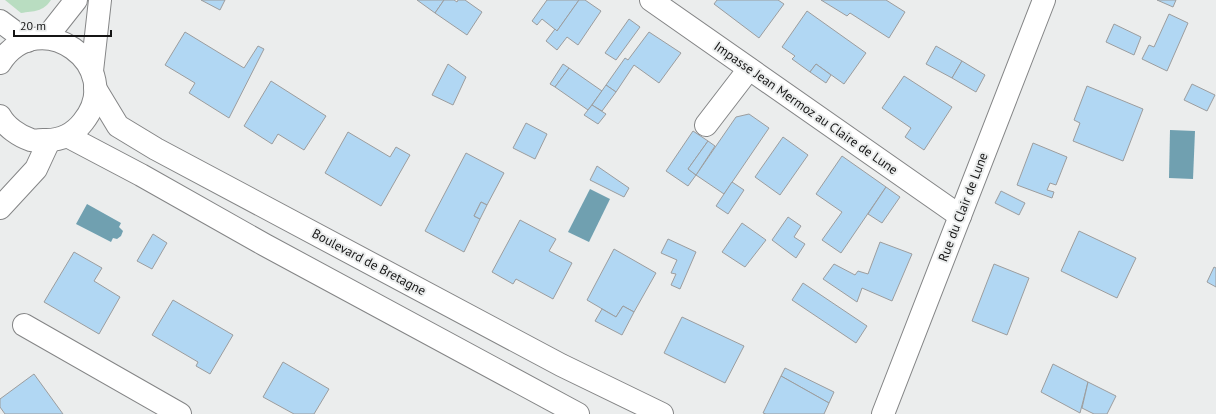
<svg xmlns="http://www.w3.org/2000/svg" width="1216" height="414" font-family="'PT Sans',sans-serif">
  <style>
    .green { fill: #b9ddc1 }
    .water { fill: #70a0b0 }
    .building { fill: #b1d7f3; stroke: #9c9d9e }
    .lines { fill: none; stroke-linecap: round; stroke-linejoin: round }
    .minor-casing { stroke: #848586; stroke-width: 24 }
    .major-casing { stroke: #848586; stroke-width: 24 }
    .minor { stroke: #fff; stroke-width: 22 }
    .major { stroke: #fff; stroke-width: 22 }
    .labels { text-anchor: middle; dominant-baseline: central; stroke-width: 4; stroke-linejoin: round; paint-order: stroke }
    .street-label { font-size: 13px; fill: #151515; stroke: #ebeded }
  </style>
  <rect width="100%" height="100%" fill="#ebeded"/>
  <path class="green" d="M5 0H51C43 12 34 11 21 13Z"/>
  <g class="water">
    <path d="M1170 130 1195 131 1193 179 1169 178Z"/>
    <path d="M590 189 610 199 589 242 568 232Z"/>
    <path d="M87 204 121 223 119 227 123 231 121 236 117 239 113 238 111 242 76 224Z"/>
  </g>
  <g class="building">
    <path d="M201 0H225L220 10Z"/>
    <path d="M417 0H444L435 13Z"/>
    <path d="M444 0H454L457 2 458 0H465L482 12 467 35 435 13Z"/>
    <path d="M547 0H579L557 31 542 19 537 25 532 21Z"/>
    <path d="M579 0H585L601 11 578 45 567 37 557 50 546 41 555 29 557 31Z"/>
    <path d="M717 0H778L784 4 759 38 714 4Z"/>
    <path d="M821 0H886L905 12 889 38 850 13 847 16Z"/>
    <path d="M1157 0H1176L1173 7Z"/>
    <path d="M807 11 866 53 844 84 816 64 810 72 792 59 795 56 782 47Z"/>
    <path d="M1169 14 1188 23 1167 71 1142 59 1149 45 1154 47Z"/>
    <path d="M629 19 640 27 616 60 605 53Z"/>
    <path d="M1114 24 1141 37 1134 55 1106 42Z"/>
    <path d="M185 32 244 68 258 46 264 49 229 118 189 93 195 83 165 65Z"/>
    <path d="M649 32 681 53 659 83 634 65 616 92 606 85 625 58 628 60Z"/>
    <path d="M936 46 962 61 952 78 926 64Z"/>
    <path d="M962 61 985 75 976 92 952 78Z"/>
    <path d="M448 64 466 77 453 105 432 95Z"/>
    <path d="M563 64 569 68 555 87 550 84Z"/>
    <path d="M816 64 831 75 826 83 810 72Z"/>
    <path d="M569 68 602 91 588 110 555 87Z"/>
    <path d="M904 76 952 107 924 150 905 137 911 128 882 108Z"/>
    <path d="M271 81 326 116 304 150 278 134 272 144 244 126Z"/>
    <path d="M1192 84 1215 95 1207 111 1184 100Z"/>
    <path d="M606 85 616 92 602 111 592 105Z"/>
    <path d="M1087 86 1143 109 1123 161 1073 141 1080 123 1074 120Z"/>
    <path d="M592 105 606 114 598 124 584 115Z"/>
    <path d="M749 114 769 128 724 194 696 175 736 117Z"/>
    <path d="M526 123 547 134 535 159 513 148Z"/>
    <path d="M693 131 708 141 688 169 696 175 688 186 666 171Z"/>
    <path d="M348 132 390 157 396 147 410 155 381 206 325 173Z"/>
    <path d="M783 137 808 155 780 195 755 177Z"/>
    <path d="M708 141 715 146 696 175 688 169Z"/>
    <path d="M1033 143 1067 157 1056 185 1050 183 1047 190 1054 192 1052 198 1017 185Z"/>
    <path d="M466 153 504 173 487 205 481 202 474 216 480 219 464 252 425 231Z"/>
    <path d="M842 156 886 187 841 253 822 240 842 212 816 194Z"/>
    <path d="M597 166 629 188 624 197 590 180Z"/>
    <path d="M732 182 744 190 728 214 716 206Z"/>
    <path d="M886 187 900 197 882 223 868 214Z"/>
    <path d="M1001 191 1025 203 1019 215 995 203Z"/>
    <path d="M481 202 487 205 480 219 474 216Z"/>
    <path d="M788 217 801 226 794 237 805 244 796 258 772 240Z"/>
    <path d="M520 220 556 239 549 251 572 263 553 299 516 279 513 284 492 272Z"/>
    <path d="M742 223 766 240 745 267 722 252Z"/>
    <path d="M1079 231 1136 258 1117 298 1061 271Z"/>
    <path d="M153 234 167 243 152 269 137 261Z"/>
    <path d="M668 239 696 252 680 289 671 285 676 274 671 273 677 260 661 253Z"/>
    <path d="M880 242 912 254 892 301 862 288 857 302 823 279 834 264 855 275 858 271 868 274Z"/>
    <path d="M614 249 656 273 634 312 623 306 616 317 587 300Z"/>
    <path d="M74 252 102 268 94 281 120 297 99 334 44 302Z"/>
    <path d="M994 264 1029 278 1007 335 972 321Z"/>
    <path d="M1214 267 1216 268V287L1207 282Z"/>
    <path d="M803 283 867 326 856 343 792 300Z"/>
    <path d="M173 300 233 335 210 374 196 366 198 362 152 335Z"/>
    <path d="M623 306 634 312 622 335 595 321 602 309 616 317Z"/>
    <path d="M682 317 744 346 725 383 664 353Z"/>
    <path d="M283 362 329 389 314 414H294L263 397Z"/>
    <path d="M1053 364 1088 382 1080 413 1041 392Z"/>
    <path d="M785 368 834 392 829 403 781 376Z"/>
    <path d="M34 374 63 414H5L0 407V399Z"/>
    <path d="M781 376 829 403 824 414H766L763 413Z"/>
    <path d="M1088 382 1116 396 1107 414H1094L1082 408Z"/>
  </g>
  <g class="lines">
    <g class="minor-casing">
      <g id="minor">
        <path d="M651 0 960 216"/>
        <path d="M46 38 76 0"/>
        <path d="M92 71 100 0"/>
        <path d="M706 125 749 69"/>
        <path d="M0 208 36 169 49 141"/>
        <path d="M24 325 180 414"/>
        <path d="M883 414 1044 0"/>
      </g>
    </g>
    <g class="major-casing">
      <g id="major">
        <path d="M0 21 27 41"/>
        <path d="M0 63C39 2 128 66 83 122 73 135 59 141 43 140 39 140 35 141 31 140 19 136 6 127 0 116"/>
        <path d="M95 88 118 126 156 149 561 365 662 414"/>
        <path d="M67 136 141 175 265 245 578 414"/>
      </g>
    </g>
    <use href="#minor" class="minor"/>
    <use href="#major" class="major"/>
  </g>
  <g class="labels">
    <g class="street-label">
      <text transform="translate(806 108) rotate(35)">Impasse Jean Mermoz au Claire de Lune</text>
      <text transform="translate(963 207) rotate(-69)">Rue du Clair de Lune</text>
      <text transform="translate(369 262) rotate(28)">Boulevard de Bretagne</text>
    </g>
  </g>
  <path d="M14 30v6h97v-6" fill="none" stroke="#151515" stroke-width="2"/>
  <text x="20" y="30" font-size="12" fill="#151515" stroke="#ebeded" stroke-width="3" paint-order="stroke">20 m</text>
</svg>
